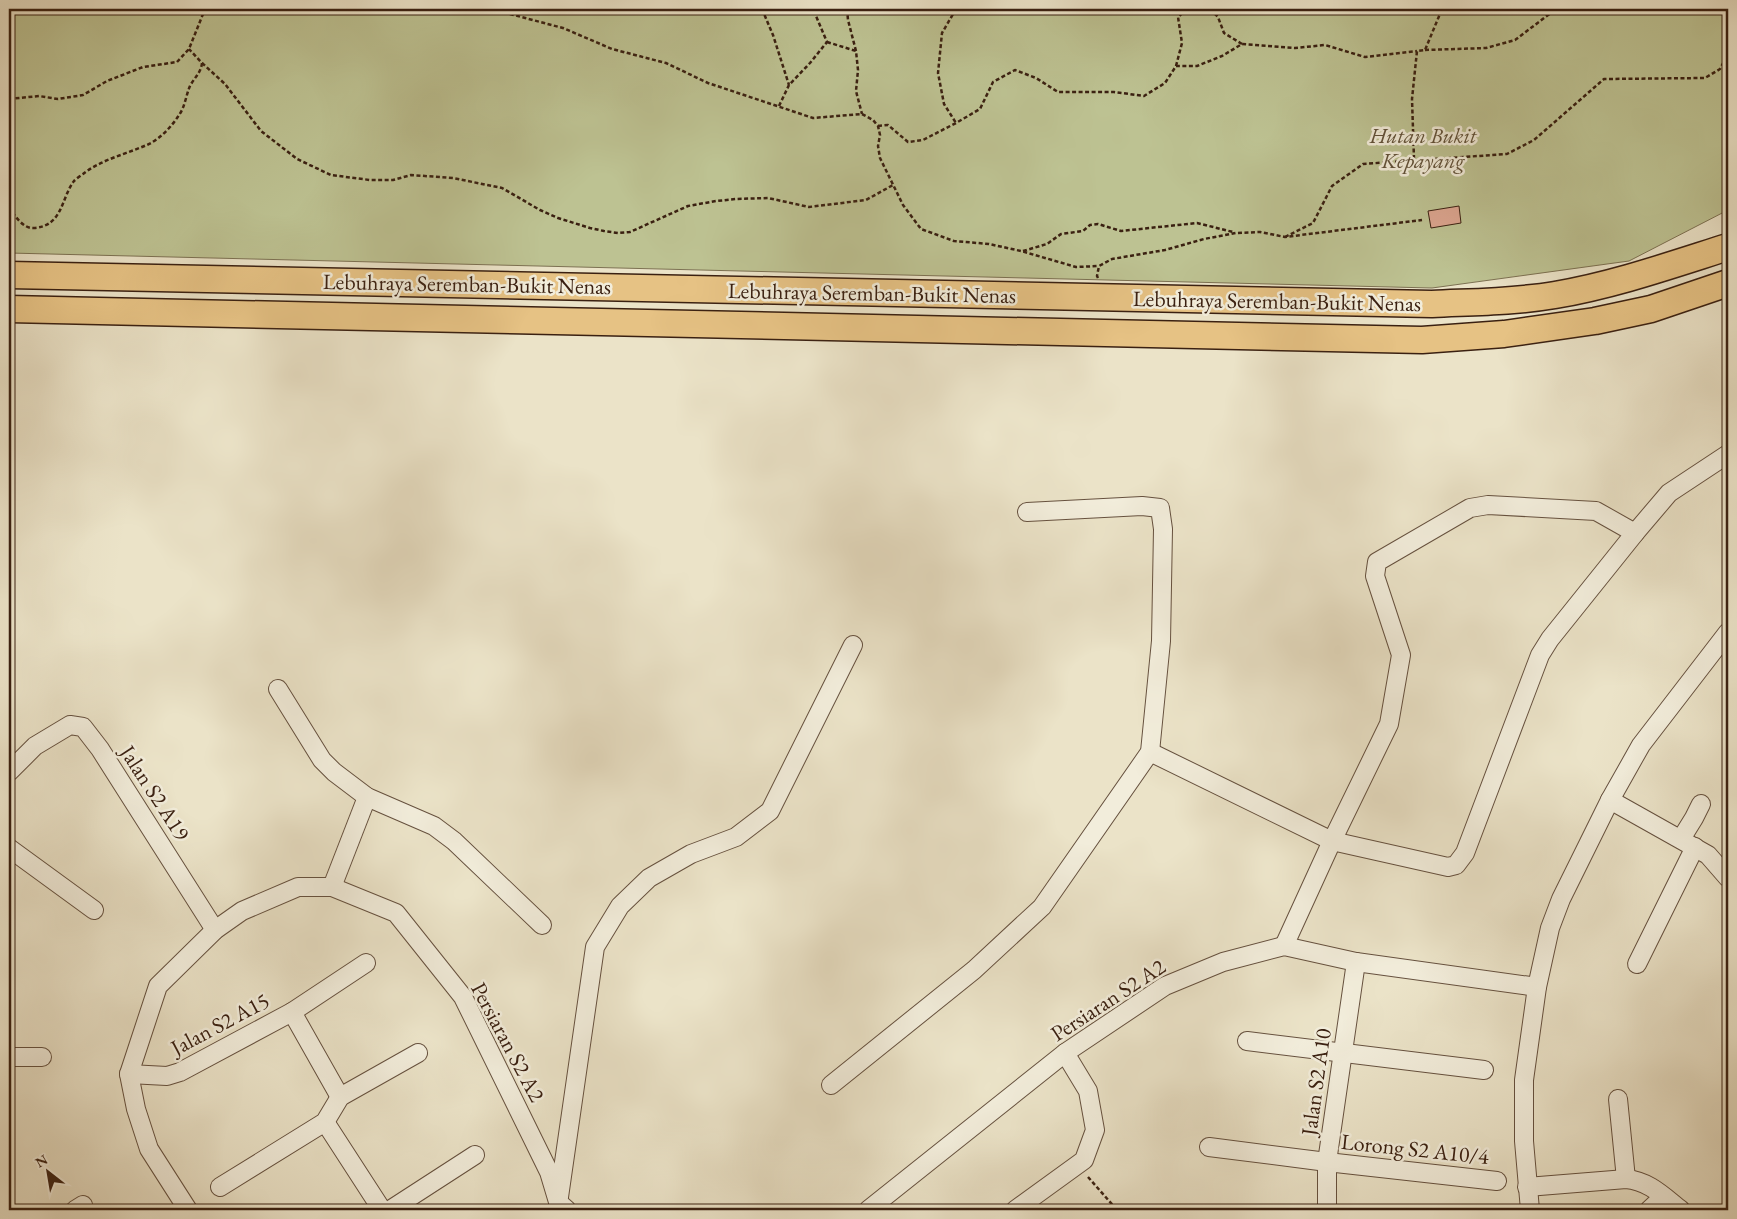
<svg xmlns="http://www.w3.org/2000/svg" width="1737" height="1219" font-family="'EB Garamond',serif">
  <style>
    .green { fill: #bdc292; stroke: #7c7152 }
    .building { fill: #dca590; stroke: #3a2011 }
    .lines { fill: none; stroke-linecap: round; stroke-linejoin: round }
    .minor-casing { stroke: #66513f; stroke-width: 20 }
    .highway-casing { stroke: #3a2011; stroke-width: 29 }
    .path { stroke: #3a2011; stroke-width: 2.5; stroke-dasharray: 4 2.5; stroke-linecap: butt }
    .minor { stroke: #f2eddb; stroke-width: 18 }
    .highway { stroke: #e6c284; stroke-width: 26 }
    .labels { text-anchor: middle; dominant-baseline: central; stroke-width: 5; stroke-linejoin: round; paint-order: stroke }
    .park-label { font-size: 22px; font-style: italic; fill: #615138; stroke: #f2eddb }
    .street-label { font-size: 22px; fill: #3a2011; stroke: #f2eddb }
  </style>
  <rect width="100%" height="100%" fill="#ebe3c8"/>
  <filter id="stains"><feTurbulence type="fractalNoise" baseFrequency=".004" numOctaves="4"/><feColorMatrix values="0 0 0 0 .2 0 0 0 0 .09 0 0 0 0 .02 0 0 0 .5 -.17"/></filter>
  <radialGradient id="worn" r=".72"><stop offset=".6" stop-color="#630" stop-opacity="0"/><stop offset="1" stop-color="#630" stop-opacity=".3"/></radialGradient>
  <path class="green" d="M9 9H1728V210L1629 261 1432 288 9 253Z"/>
  <path class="building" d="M1459 206 1461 223 1431 228 1428 211Z"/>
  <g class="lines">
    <g class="minor-casing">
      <g id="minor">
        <path d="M278 689 322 760 334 772 367 797 434 826 454 841 542 925"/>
        <path d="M1150 752 1332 841 1448 867 1456 865 1465 853 1540 655 1550 639 1635 533 1669 493 1728 454"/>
        <path d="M9 772 35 746 70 725 83 727 100 749 215 930"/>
        <path d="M1610 800 1708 855 1728 878"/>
        <path d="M1681 839 1694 818 1701 804"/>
        <path d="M9 848 94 910"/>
        <path d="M332 887 367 797"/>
        <path d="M1284 946 1332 841 1389 724 1401 655 1375 576 1377 562 1470 508 1488 505 1596 511 1635 533"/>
        <path d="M1637 964 1695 847"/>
        <path d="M292 1012 340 1097"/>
        <path d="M1247 1041 1484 1070"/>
        <path d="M9 1057H42"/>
        <path d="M129 1074 167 1076 180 1072 292 1012 366 963"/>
        <path d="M831 1085 974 970 1042 907 1150 752 1161 641 1163 529 1160 508 1142 506 1027 512"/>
        <path d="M1618 1099 1626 1179"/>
        <path d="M325 1122 382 1210"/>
        <path d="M1209 1147 1327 1162 1497 1181"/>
        <path d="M220 1187 325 1122 340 1097 418 1053"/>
        <path d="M1527 1187 1626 1179C1649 1181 1663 1196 1681 1210"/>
        <path d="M559 1197 595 947 620 906 649 878 691 854 736 837 770 811 853 645"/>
        <path d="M75 1210 83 1205"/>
        <path d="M188 1210 149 1149 136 1109 129 1074 158 986 215 930 242 911 298 887H332L396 913 463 997 549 1172 558 1202 567 1210"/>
        <path d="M390 1210 475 1155"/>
        <path d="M868 1210 1065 1053 1165 986 1223 962 1284 946 1356 962 1537 987"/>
        <path d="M1015 1210 1084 1160 1095 1130 1088 1091 1065 1053"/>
        <path d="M1327 1210V1162L1356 962"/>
        <path d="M1530 1210 1524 1141V1080L1537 987 1550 928 1561 899 1610 800 1641 745 1728 632"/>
        <path d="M1649 1210 1663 1197"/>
      </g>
    </g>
    <g class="highway-casing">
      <g id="highway">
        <path d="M9 275 1432 304C1473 302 1514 302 1555 295 1614 285 1671 265 1728 247"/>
        <path d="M9 309 1422 340 1504 334 1595 321 1651 309 1728 283"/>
      </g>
    </g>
    <g class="path">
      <path d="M491 9 563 28 612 49 666 63 708 83 813 118 862 114 873 120 878 126 880 135 878 146 880 158 903 205 921 229 954 241 989 244 1021 251 1076 267 1099 266"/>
      <path d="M762 9 773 35 789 85"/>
      <path d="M847 9 848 20 856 51 858 70 856 91 862 114"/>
      <path d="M956 9 942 33 938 73 944 104 956 123"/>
      <path d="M1210 9 1218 17 1224 33 1242 44"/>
      <path d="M1725 9 1728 16"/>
      <path d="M827 42 856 51"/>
      <path d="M1425 50 1486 48 1515 40 1556 9"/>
      <path d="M202 63 225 84 261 131 297 159 331 175 370 180H393L411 175 453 178 502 188 540 210 558 218 590 228 604 231 618 233 630 232 688 206 716 201 736 199 768 198 809 207 866 200 893 185"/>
      <path d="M1176 66 1182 43 1178 17 1187 9"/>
      <path d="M9 99 39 96 58 99 83 95 107 81 143 67 177 62 189 49 205 9"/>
      <path d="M779 106 789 85 810 63 827 42 813 9"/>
      <path d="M878 126 888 125 908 142 923 140 956 123 980 109 993 82 1015 70 1036 78 1058 92H1114L1144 96 1165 83 1176 66H1197L1222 56 1242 44 1295 48 1325 45 1365 57 1417 51"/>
      <path d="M1414 159 1412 99 1417 51 1425 50 1442 9"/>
      <path d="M9 207C14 215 23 229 34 228 63 226 61 198 74 181 76 179 80 176 83 174 102 159 127 154 149 144 161 138 172 126 179 115 185 107 186 95 190 86 194 78 201 73 202 63L189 49"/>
      <path d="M1285 237 1313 223 1332 186 1363 164 1507 154 1534 140 1604 79 1705 78 1720 69 1728 54"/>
      <path d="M1023 251 1047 244 1061 234 1083 231 1090 225 1098 224 1121 231 1197 223 1233 232"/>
      <path d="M1098 278 1097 276 1099 266 1112 259 1165 250 1204 239 1236 233 1260 232 1285 237 1422 220"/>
      <path d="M1088 1177 1117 1210"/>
    </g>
    <use href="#minor" class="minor"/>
    <use href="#highway" class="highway"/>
  </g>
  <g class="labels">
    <g class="park-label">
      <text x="1423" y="135">Hutan Bukit<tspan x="1423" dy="25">Kepayang</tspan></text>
    </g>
    <g class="street-label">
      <text transform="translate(467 284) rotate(1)">Lebuhraya Seremban-Bukit Nenas</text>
      <text transform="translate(872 293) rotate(1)">Lebuhraya Seremban-Bukit Nenas</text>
      <text transform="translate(1277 301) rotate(1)">Lebuhraya Seremban-Bukit Nenas</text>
      <text transform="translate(155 793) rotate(57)">Jalan S2 A19</text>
      <text transform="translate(1108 1000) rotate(-33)">Persiaran S2 A2</text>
      <text transform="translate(220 1024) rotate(-28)">Jalan S2 A15</text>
      <text transform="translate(508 1042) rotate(62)">Persiaran S2 A2</text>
      <text transform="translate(1316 1082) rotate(-82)">Jalan S2 A10</text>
      <text transform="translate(1415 1149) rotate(6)">Lorong S2 A10/4</text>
    </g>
  </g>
  <rect width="1737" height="1219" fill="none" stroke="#ebe3c8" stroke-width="30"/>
  <rect x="10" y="10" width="1717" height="1199" fill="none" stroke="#3a2011" stroke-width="2.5"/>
  <rect x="15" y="15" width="1707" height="1189" fill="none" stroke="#3a2011"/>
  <g transform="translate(48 1172) rotate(329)" stroke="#f2eddb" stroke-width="4" paint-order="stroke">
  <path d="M0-4L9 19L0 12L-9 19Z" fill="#3a2011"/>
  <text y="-8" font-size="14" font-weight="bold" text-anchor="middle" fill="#3a2011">N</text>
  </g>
  <rect width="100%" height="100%" filter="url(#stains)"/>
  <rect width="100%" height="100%" fill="url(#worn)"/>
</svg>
